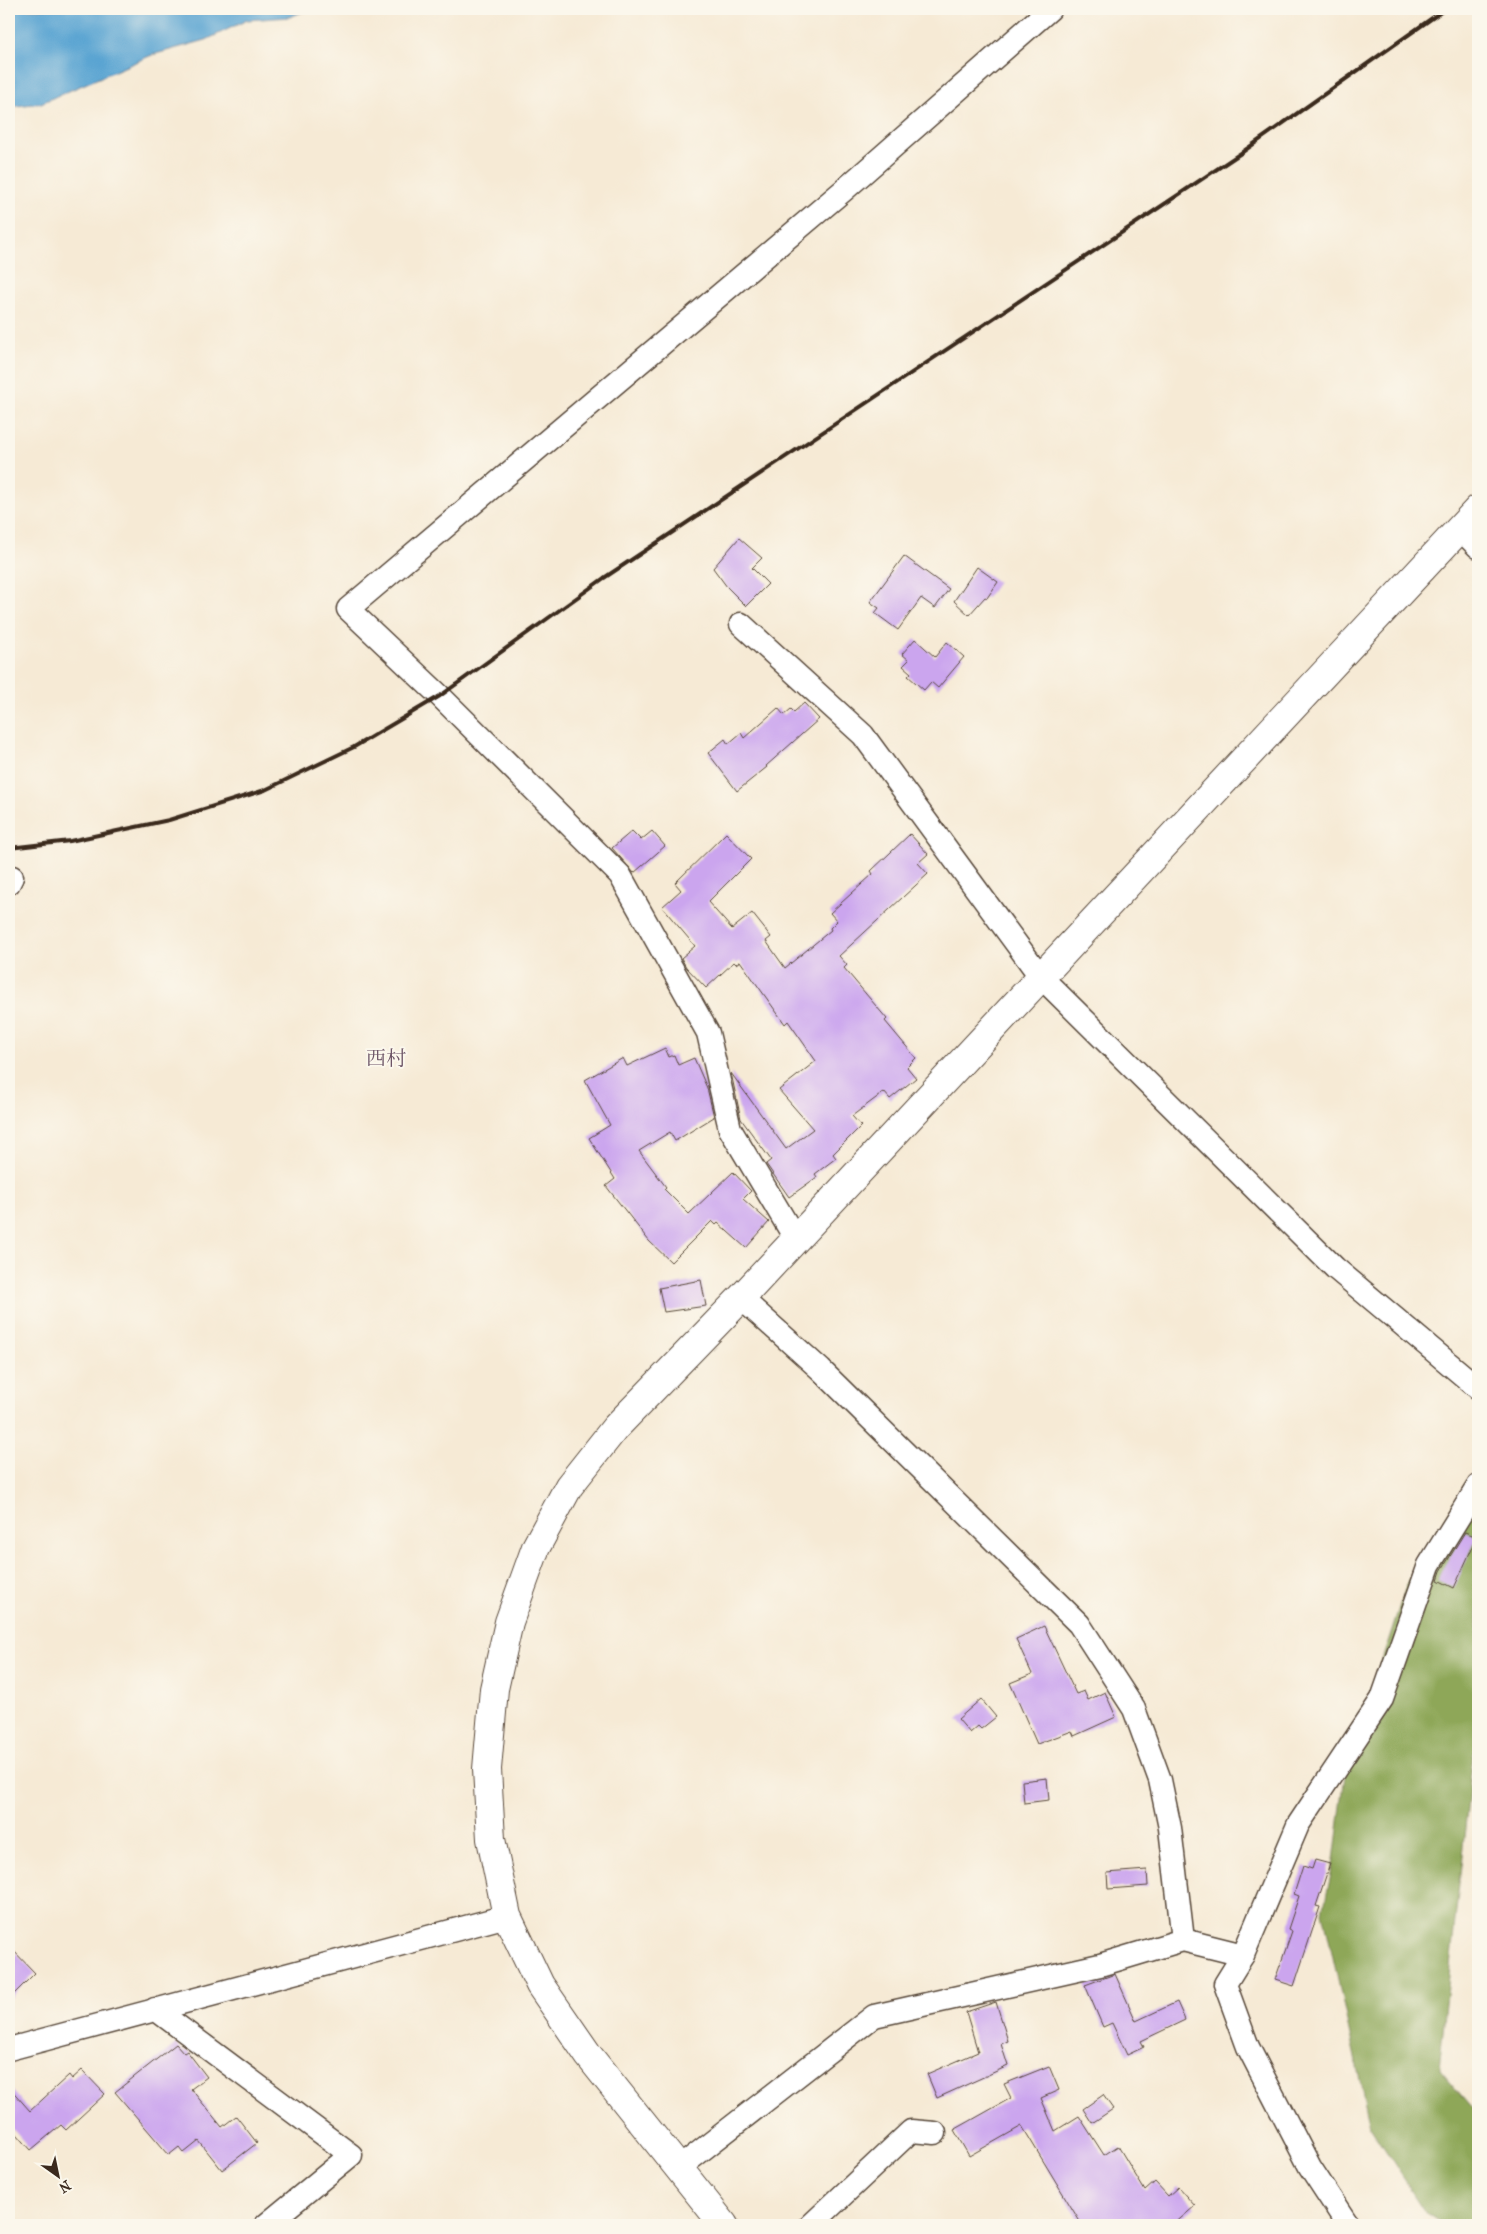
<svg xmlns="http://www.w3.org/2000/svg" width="1487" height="2234" font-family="'IM FELL French Canon','Noto Serif JP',serif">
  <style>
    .forest { fill: #8ea759; stroke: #64683c }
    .water { fill: #5aa4d2; stroke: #4a6778 }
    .building { fill: #cba5ee }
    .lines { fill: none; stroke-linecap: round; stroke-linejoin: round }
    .minor-casing { stroke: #574739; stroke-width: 25 }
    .tertiary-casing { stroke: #574739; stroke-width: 30 }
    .minor { stroke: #fff; stroke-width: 22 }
    .tertiary { stroke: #fff; stroke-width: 28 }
    .rail { stroke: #3b2a1e; stroke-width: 4 }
    .labels { text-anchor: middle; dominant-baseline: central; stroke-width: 4; stroke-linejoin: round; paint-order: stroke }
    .neighbourhood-label { font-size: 20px; fill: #6d5567; stroke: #fbf7ec }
  </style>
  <rect width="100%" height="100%" fill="#fbf7ec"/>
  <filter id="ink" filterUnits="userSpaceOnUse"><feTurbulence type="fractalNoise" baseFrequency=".02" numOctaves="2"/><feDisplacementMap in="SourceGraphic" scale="10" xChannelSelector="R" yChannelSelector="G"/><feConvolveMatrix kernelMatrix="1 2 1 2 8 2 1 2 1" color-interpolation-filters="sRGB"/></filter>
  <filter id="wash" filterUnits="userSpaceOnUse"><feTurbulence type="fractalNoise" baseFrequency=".0096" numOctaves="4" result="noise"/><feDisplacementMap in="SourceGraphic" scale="20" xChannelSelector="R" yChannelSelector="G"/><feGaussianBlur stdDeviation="1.12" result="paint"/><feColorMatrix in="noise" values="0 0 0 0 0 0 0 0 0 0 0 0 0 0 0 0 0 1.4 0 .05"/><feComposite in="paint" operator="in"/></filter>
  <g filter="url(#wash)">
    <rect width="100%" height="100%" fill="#f6ead5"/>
    <path class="forest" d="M1478 1468V1748L1473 1754 1439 2069 1478 2115V2225H1444L1426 2213 1370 2126 1323 1912 1334 1860 1345 1775 1408 1580Z"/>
    <path class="water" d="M9 9H310L290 17 247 20 206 40 152 55 41 103 9 107Z"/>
    <g id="blocks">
      <g class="building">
        <path d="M739 538 762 558 752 568 768 584 746 606 727 587 713 568Z"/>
        <path d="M904 556 949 589 935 608 921 598 898 630 875 613 879 608 870 602Z"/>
        <path d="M977 567 998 582 987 598 985 597 969 615 954 601Z"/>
        <path d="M915 639 935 657 947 642 964 657 938 688 931 682 924 690 908 676 911 673 903 666 909 660 902 654Z"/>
        <path d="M804 703 819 719 766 766 767 767 737 791 708 753 725 739 728 744 741 733 744 738 778 708 784 715 791 709 794 712Z"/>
        <path d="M632 831 641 840 652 831 665 846 634 873 612 848Z"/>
        <path d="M726 833 751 859 708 902 732 929 752 913 771 937 766 941 785 968 831 930 830 928 837 921 830 913 873 874 871 871 910 834 928 854 918 863 928 874 839 956 847 965 844 968 887 1019 885 1021 916 1058 907 1067 916 1078 890 1099 884 1092 852 1116 861 1126 833 1154 836 1158 815 1174 817 1177 789 1197 766 1164 771 1160 741 1119 731 1073 786 1149 813 1129 779 1090 816 1061 788 1021 785 1024 740 961 736 964 734 962 706 988 686 967 681 958 695 946 662 907 681 890 675 883Z"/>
        <path d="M665 1048 669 1057 674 1055 678 1065 694 1058 707 1088 714 1117 675 1141 670 1132 639 1151 666 1187 664 1189 689 1214 733 1172 751 1191 743 1199 769 1222 746 1248 718 1223 716 1225 712 1221 671 1262 649 1241 606 1186 615 1179 589 1138 610 1125 585 1080 623 1058 627 1066Z"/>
        <path d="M701 1280 706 1306 664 1312 659 1288Z"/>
        <path d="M1465 1532 1477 1537 1454 1588 1438 1580 1441 1571Z"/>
        <path d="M1044 1626 1076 1694 1084 1691 1088 1700 1105 1692 1116 1717 1074 1736 1072 1731 1037 1744 1010 1683 1032 1674 1016 1639Z"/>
        <path d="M981 1699 996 1717 981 1729 978 1726 970 1733 958 1719Z"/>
        <path d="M1047 1778 1049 1800 1024 1803 1022 1781Z"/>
        <path d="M1315 1860 1330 1864 1316 1906 1320 1907 1294 1986 1275 1980 1292 1931 1288 1929 1299 1896 1294 1894 1303 1866 1312 1869Z"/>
        <path d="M1147 1870 1148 1886 1108 1889 1107 1873Z"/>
        <path d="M9 1946 35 1973 9 1999Z"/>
        <path d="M1115 1974 1136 2021 1177 2002 1185 2020 1141 2041 1144 2047 1127 2055 1112 2023 1103 2027 1085 1985Z"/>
        <path d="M996 2002 1008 2041 1001 2044 1008 2066 937 2098 927 2074 978 2052 966 2012Z"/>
        <path d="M176 2044 184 2053 187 2051 207 2077 191 2089 222 2127 236 2116 257 2143 222 2170 199 2141 184 2153 179 2147 169 2155 115 2092Z"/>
        <path d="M1049 2066 1059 2090 1041 2098 1055 2131 1079 2116 1104 2155 1118 2146 1145 2191 1155 2182 1168 2196 1178 2187 1195 2206 1173 2225H1082L1022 2126 969 2156 954 2130 1011 2098 1004 2084Z"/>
        <path d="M82 2070 105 2094 66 2130 61 2125 31 2150 9 2125V2087L30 2111 69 2075 72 2079Z"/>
        <path d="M1103 2095 1113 2109 1092 2123 1083 2109Z"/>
      </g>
    </g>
  </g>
  <g filter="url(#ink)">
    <use href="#blocks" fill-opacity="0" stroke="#574739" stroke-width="1"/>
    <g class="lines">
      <g class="minor-casing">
        <g id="minor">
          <path d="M1460 529 1478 547"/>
          <path d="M741 624 863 735 1040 976 1335 1268 1478 1388"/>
          <path d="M9 883 12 877"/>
          <path d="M795 1238 730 1129 708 1033 620 875 440 696 348 609 844 190 1050 9"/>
          <path d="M741 1298 821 1370 1079 1624 1134 1709 1160 1780 1170 1828 1183 1940"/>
          <path d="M155 2009 351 2155 266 2225"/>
          <path d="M9 2049 507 1916"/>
          <path d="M679 2168 874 2016 1100 1965 1183 1940 1243 1955"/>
          <path d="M811 2225 911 2131 935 2133"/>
          <path d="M1348 2225 1310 2167 1248 2047 1225 1984 1243 1955 1298 1825 1382 1699 1429 1565 1478 1486"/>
        </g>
      </g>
      <g class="tertiary-casing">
        <path id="tertiary" d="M724 2225 589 2056 540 1985 507 1916 491 1839 487 1769 494 1689 509 1622 536 1547 569 1486 615 1428 741 1298 1478 509"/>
      </g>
      <use href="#minor" class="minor"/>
      <use href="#tertiary" class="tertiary"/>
      <path class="rail" d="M9 848 70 841 169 820 265 790 354 747 440 696 604 578 1241 153 1445 9"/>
    </g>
  </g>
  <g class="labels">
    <g class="neighbourhood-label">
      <text x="386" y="1058">西村</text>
    </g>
  </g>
  <rect width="1487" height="2234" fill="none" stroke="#fbf7ec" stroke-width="30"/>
  <g transform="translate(58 2176) rotate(147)" stroke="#fbf7ec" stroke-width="4" paint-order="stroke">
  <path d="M0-4L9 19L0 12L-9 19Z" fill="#3b2a1e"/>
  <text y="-8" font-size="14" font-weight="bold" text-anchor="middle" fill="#3b2a1e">N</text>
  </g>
</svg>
